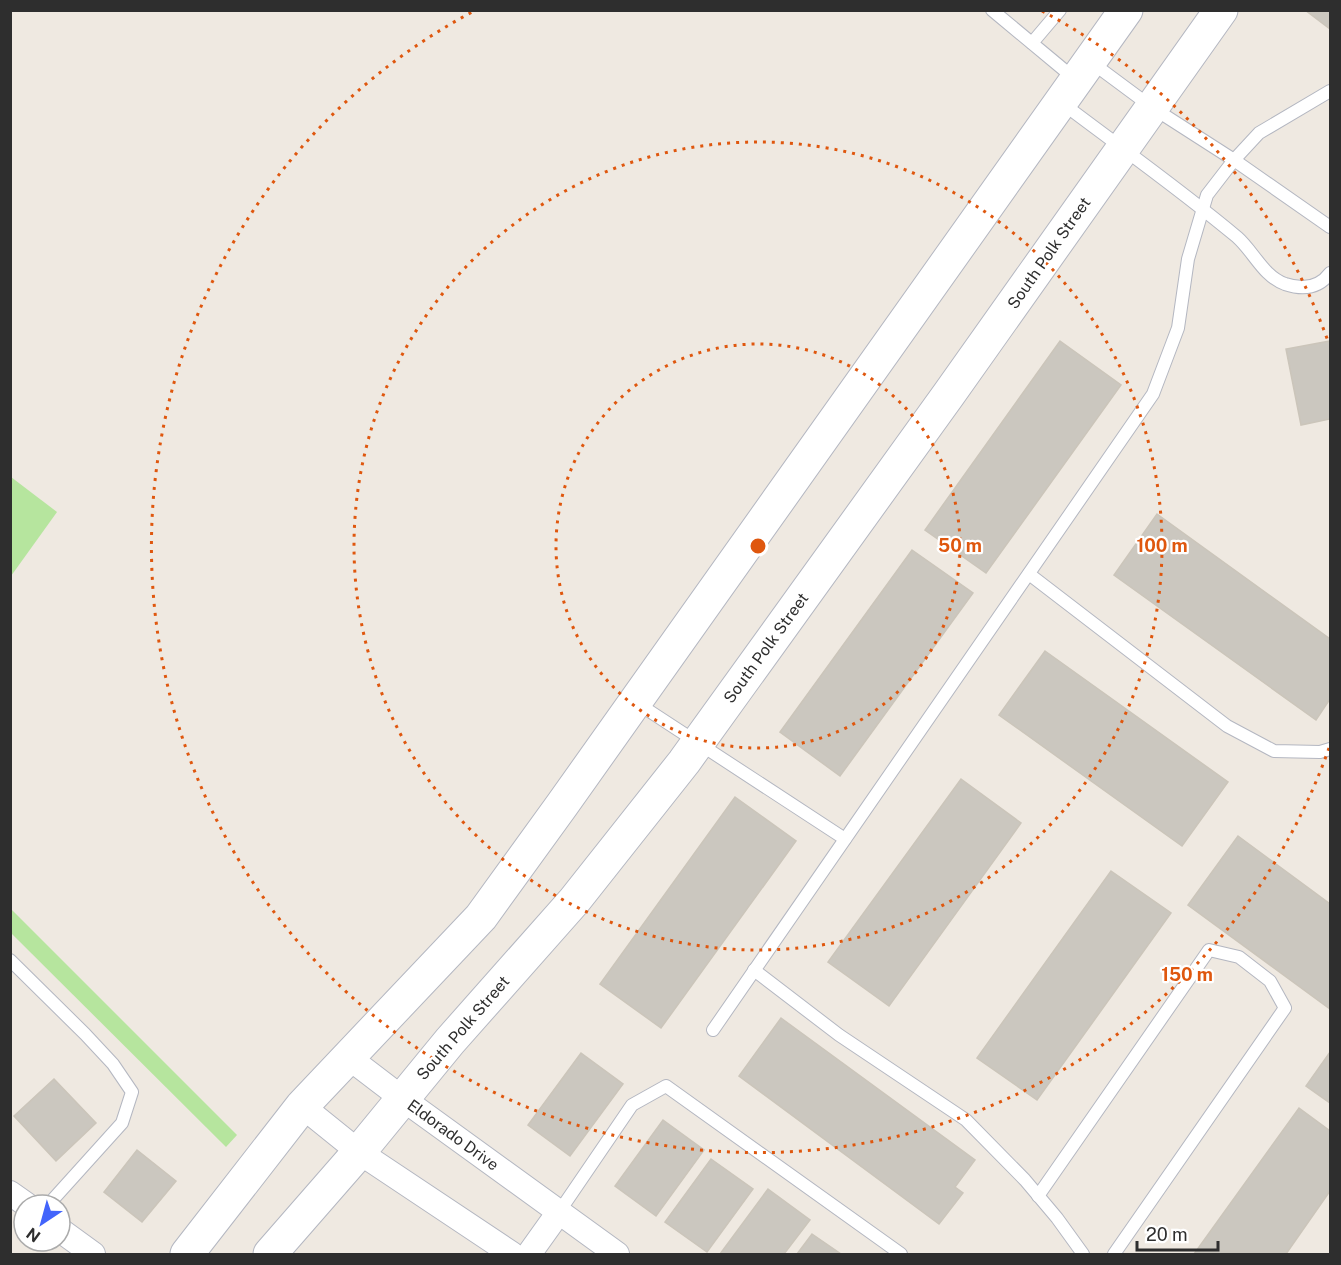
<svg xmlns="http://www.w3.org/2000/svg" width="1341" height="1265" font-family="'Public Sans',sans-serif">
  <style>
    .green { fill: #b6e59e }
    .building { fill: #cbc7bf; stroke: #cbc5ba; stroke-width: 1.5 }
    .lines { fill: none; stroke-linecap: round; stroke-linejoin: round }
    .lane-casing { stroke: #b4b7c1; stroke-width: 14 }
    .street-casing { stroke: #b4b7c1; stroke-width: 26 }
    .secondary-casing { stroke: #b4b7c1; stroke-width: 35 }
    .lane { stroke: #fff; stroke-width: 12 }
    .street { stroke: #fff; stroke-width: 24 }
    .secondary { stroke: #fff; stroke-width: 33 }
    .ring { fill: none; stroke: #df570e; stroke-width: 3; stroke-dasharray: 3 6 }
    .labels { text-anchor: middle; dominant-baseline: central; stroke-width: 4.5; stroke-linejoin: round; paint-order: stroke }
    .street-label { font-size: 16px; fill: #2e2e2e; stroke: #fff }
    .centre { fill: #df570e; stroke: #fff; stroke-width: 3 }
    .ring-label { font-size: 18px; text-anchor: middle; font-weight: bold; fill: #df570e; stroke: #fff; stroke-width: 4.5; stroke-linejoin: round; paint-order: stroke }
  </style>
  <rect width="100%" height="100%" fill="#efe9e1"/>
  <g class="green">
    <path d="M11 477 57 512 11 576Z"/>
    <path d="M11 909 237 1135 226 1147 11 933Z"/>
  </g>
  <g class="building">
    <path d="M1305 10H1330V29Z"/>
    <path d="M1060 341 1121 385 986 573 925 530Z"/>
    <path d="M1330 341V419L1301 425 1286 349Z"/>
    <path d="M1157 514 1330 639V699L1316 720 1114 575Z"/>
    <path d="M912 550 973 593 840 776 780 732Z"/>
    <path d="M1045 651 1228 782 1182 846 999 715Z"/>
    <path d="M961 779 1021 823 889 1006 828 962Z"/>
    <path d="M735 797 796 841 661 1028 600 984Z"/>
    <path d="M1238 836 1330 904V1009L1188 905Z"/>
    <path d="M1111 871 1171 913 1037 1100 977 1058Z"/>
    <path d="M781 1018 975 1160 955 1187 963 1193 939 1224 739 1076Z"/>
    <path d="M1330 1052V1103L1306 1086Z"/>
    <path d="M581 1053 623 1084 570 1156 528 1125Z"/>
    <path d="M54 1079 96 1123 56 1161 14 1116Z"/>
    <path d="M1299 1108 1330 1131V1191L1286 1254H1194Z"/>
    <path d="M663 1120 704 1150 656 1216 615 1186Z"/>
    <path d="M137 1150 176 1181 142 1222 104 1192Z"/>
    <path d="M711 1159 753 1189 707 1252 665 1222Z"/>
    <path d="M768 1189 810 1220 784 1254H720Z"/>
    <path d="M812 1234 841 1254H797Z"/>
  </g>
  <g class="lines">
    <g class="lane-casing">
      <g id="lane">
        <path d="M992 10 1075 79"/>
        <path d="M1032 43 1060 10"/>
        <path d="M1091 62 1153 108 1234 160 1330 227"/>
        <path d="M1062 103C1120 147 1181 190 1237 237 1254 252 1263 276 1285 284 1303 290 1319 288 1330 273"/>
        <path d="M1029 574 1227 726 1274 751 1320 752 1330 749"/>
        <path d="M637 703 845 839"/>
        <path d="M10 960 85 1034 113 1064 132 1092 122 1123 48 1205"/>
        <path d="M754 970 839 1035 966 1120 1025 1180 1057 1218 1083 1254"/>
        <path d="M713 1030 1153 394 1178 328 1188 259 1207 195 1234 160 1259 133 1330 91"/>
        <path d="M1038 1196 1209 950 1239 957 1270 981 1285 1008 1114 1254"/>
        <path d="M559 1212 632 1105 666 1086 901 1254"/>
      </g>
    </g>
    <g class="street-casing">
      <g id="street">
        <path d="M348 1057 403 1099 617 1254"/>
        <path d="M302 1106 359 1152 512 1254"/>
        <path d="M10 1193 27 1205"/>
        <path d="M60 1230 93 1254"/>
        <path d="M529 1254 559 1212"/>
      </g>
    </g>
    <g class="secondary-casing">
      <g id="secondary">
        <path d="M187 1254 302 1106 481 917 562 805 1126 10"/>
        <path d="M270 1254 359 1152 450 1041 574 901 684 762 949 394 1221 10"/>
      </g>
    </g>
    <use href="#lane" class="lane"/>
    <use href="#street" class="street"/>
    <use href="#secondary" class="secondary"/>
  </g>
  <g class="ring">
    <circle cx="758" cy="546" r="202"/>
    <circle cx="758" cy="546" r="404"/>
    <path d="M1329 748A606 606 0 1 1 474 11M1042 11A606 606 0 0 1 1329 344"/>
  </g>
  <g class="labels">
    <g class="street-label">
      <text transform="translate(1049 253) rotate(-55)">South Polk Street</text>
      <text transform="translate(766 648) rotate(-54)">South Polk Street</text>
      <text transform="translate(463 1028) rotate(-49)">South Polk Street</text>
      <text transform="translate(453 1135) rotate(36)">Eldorado Drive</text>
    </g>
  </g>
  <circle cx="758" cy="546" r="9" class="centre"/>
  <g class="ring-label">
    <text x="960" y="552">50 m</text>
    <text x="1162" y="552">100 m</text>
    <text x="1187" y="981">150 m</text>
  </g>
  <rect width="1341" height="1265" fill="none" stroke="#2e2e2e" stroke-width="24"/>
  <g transform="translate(42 1223) rotate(216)"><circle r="28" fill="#ffffff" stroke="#ababab" stroke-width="1.5"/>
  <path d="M0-4.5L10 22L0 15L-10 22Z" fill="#4264fb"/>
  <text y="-9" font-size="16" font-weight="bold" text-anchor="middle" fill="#2e2e2e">N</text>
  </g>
  <path d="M1137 1241v9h81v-9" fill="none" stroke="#2e2e2e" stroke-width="3"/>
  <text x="1146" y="1241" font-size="18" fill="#2e2e2e" stroke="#ffffff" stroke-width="4.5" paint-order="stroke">20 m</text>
</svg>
